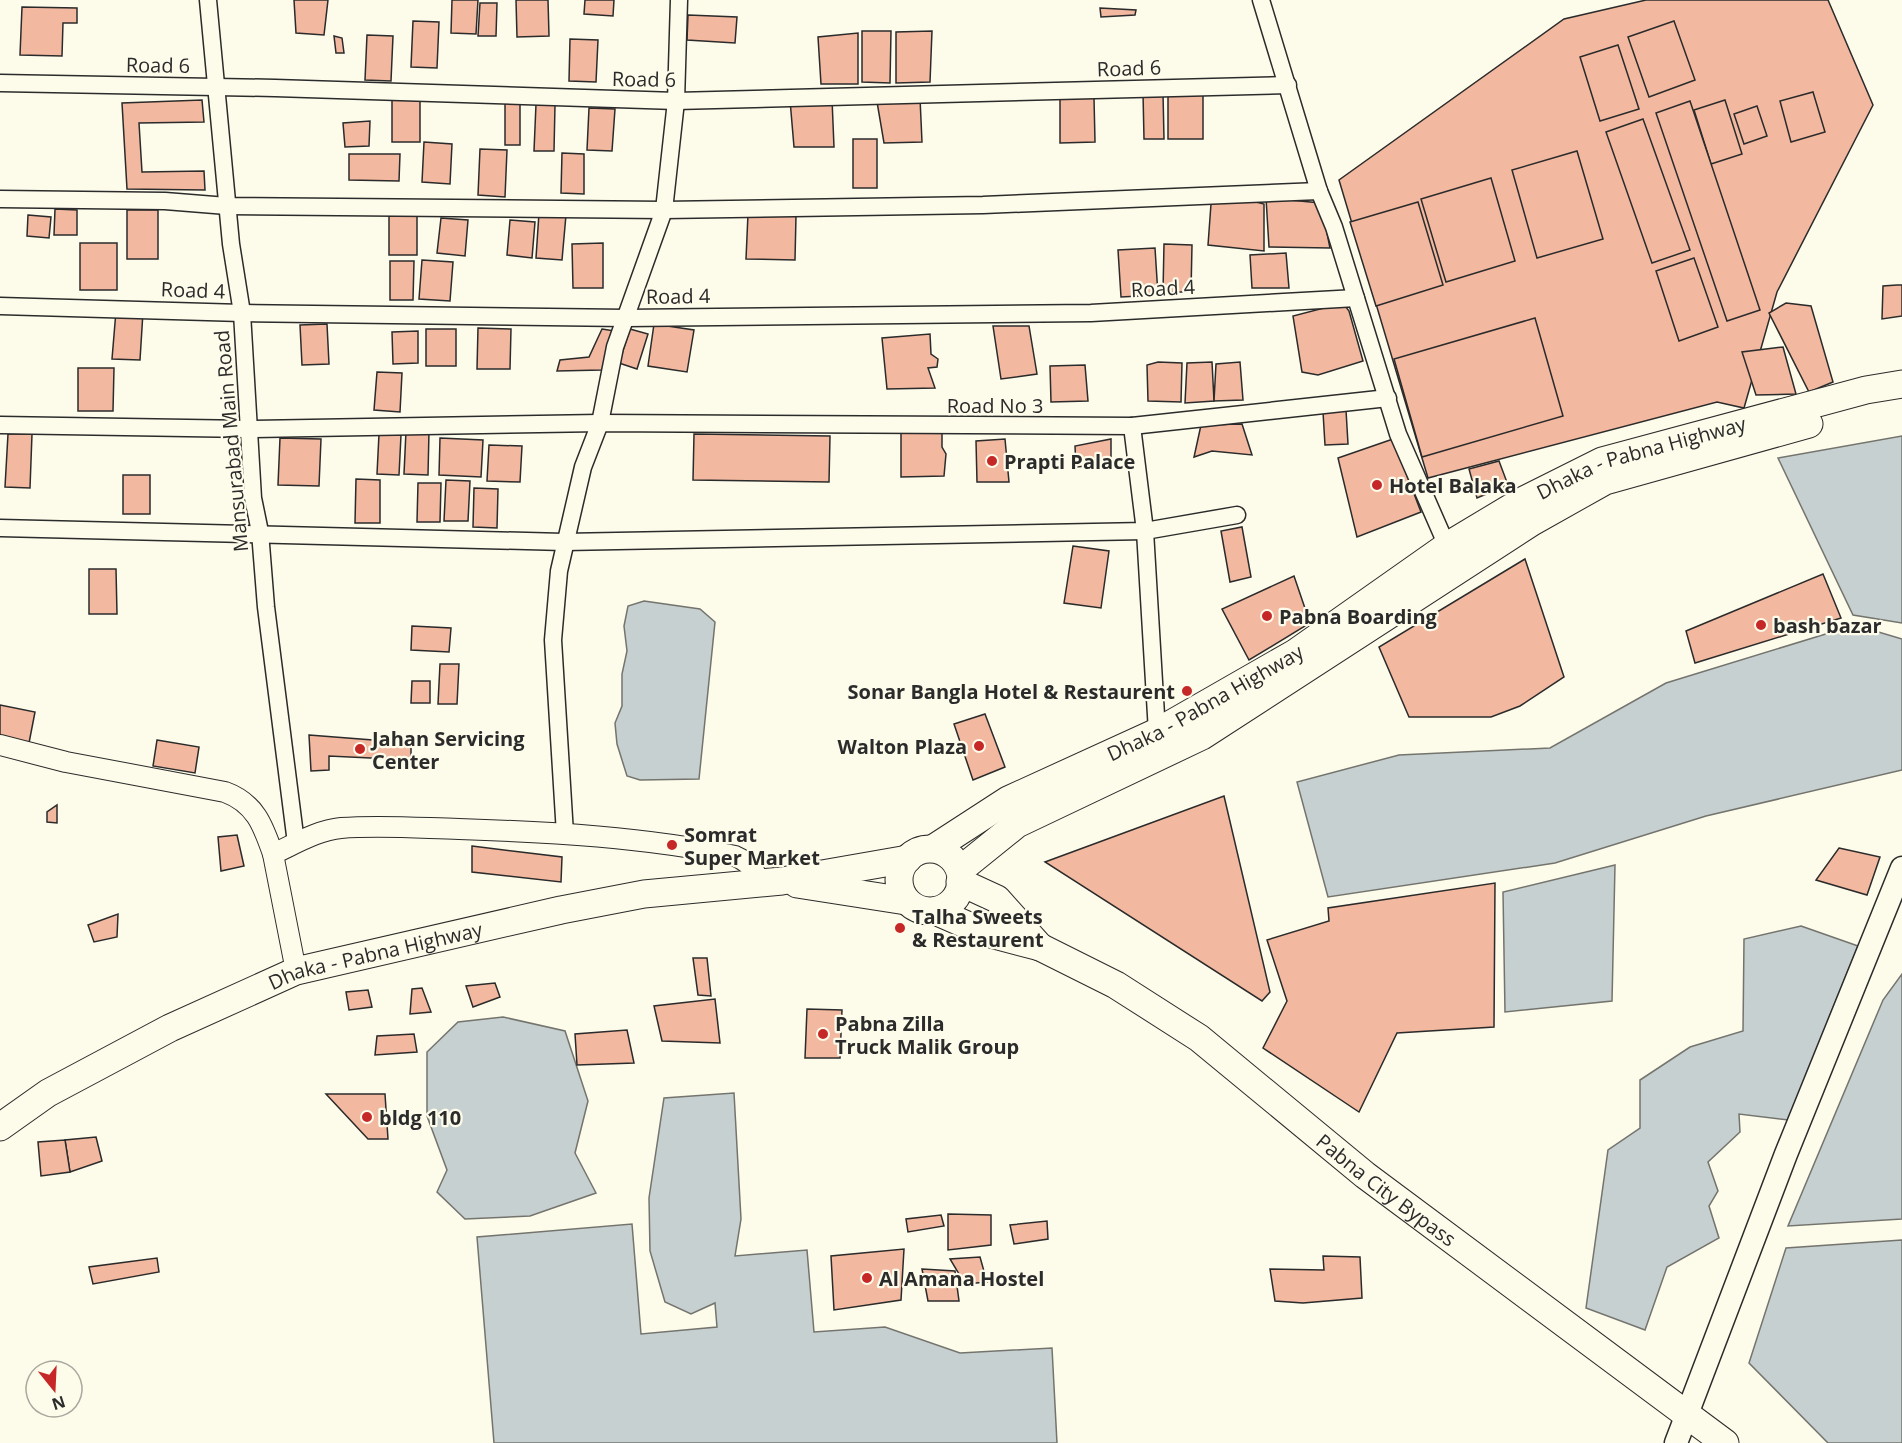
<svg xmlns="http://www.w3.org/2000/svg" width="1902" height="1443" font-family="'Open Sans',sans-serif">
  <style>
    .water { fill: #c7d0d0; stroke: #74746e; stroke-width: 1.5 }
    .building { fill: #f2b8a0; stroke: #2b2b2b; stroke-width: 1.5 }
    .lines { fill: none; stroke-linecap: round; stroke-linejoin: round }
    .minor-casing { stroke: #2b2b2b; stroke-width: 19 }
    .tertiary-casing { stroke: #2b2b2b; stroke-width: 22 }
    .secondary-casing { stroke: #2b2b2b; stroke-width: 25 }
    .trunk-casing { stroke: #2b2b2b; stroke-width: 29 }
    .minor { stroke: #fdfbea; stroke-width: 16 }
    .tertiary { stroke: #fdfbea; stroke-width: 20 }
    .secondary { stroke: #fdfbea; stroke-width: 22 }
    .trunk { stroke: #fdfbea; stroke-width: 27 }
    .poi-dot { fill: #c62828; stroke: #fdfbea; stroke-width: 2 }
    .labels { text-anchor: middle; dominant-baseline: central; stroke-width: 4.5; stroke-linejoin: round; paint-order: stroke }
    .street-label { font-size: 20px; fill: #2b2b2b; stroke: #fdfbea }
    .poi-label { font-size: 20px; font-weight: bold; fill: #2b2b2b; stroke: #fdfbea; text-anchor: start }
  </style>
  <rect width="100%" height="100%" fill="#fdfbea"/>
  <g class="water">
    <path d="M1902 436V623L1853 615 1778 458Z"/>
    <path d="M644 601 700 609 715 622 699 779 640 780 627 776 617 744 615 723 622 706V674L627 651 624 626 628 606Z"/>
    <path d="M1855 625 1902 639V770L1706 816 1555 863 1328 897 1297 782 1399 755 1550 748 1666 683Z"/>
    <path d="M1615 865 1612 1001 1505 1012 1503 892Z"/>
    <path d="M1801 926 1858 946 1788 1120 1739 1114 1740 1132 1708 1162 1718 1191 1709 1206 1719 1238 1667 1267 1645 1330 1586 1308 1608 1150 1640 1128V1080L1690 1047 1743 1031 1744 939Z"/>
    <path d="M1902 974V1219L1788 1226 1883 1000Z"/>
    <path d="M503 1017 565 1031 588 1101 575 1153 596 1193 530 1216 465 1219 437 1192 447 1170 427 1116V1052L458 1022Z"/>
    <path d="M734 1093 741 1219 735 1256 807 1250 814 1332 885 1327 960 1353 1052 1348 1057 1443H494L477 1237 632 1224 641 1334 717 1327 715 1303 691 1314 665 1302 650 1251 649 1198 664 1098Z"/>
    <path d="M1902 1240V1443H1828L1749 1363 1786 1248Z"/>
  </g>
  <g class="building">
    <path d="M294 0H328L324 35 296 33Z"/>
    <path d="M452 0H478L476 34 451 33Z"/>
    <path d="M516 0H548L549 36 517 37Z"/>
    <path d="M585 0H614L613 16 584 14Z"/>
    <path d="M1646 0H1828L1873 105 1777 292 1744 408 1717 402 1428 478 1339 180 1564 19Z"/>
    <path d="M480 3H497L496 36H478Z"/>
    <path d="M22 7 77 8V23H63L62 56 20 55Z"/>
    <path d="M1100 8 1136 10 1135 15 1101 17Z"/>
    <path d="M688 15 737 17 735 43 687 40Z"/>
    <path d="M413 21 439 22 437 68 411 67Z"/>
    <path d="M1674 21 1695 80 1649 97 1628 37Z"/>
    <path d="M862 31H891L890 83 862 82Z"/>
    <path d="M932 31 930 82 896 83V32Z"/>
    <path d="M858 33V84H821L818 37Z"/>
    <path d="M367 35 393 36 391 81 365 80Z"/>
    <path d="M334 36 342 38 344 53H336Z"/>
    <path d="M570 39 598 40 596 82 569 81Z"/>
    <path d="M1618 45 1639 109 1600 121 1580 57Z"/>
    <path d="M1813 92 1825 132 1791 142 1780 101Z"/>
    <path d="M1143 93H1163L1164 139H1144Z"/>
    <rect x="1168" y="93" width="35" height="46"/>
    <path d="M876 96 920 98 922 142 884 143Z"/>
    <path d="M1060 97 1094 98 1095 142 1060 143Z"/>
    <rect x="392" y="99" width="28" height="43"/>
    <path d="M832 99 834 147H794L790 100Z"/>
    <path d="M202 100 204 122 139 123 142 172 204 171 205 190 127 189 122 103Z"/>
    <path d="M1725 100 1742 154 1711 164 1694 110Z"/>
    <rect x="505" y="101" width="15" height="44"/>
    <path d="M1690 101 1760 310 1727 321 1656 113Z"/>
    <path d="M536 104 555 105 554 151H534Z"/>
    <path d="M1757 106 1767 136 1744 144 1734 114Z"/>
    <path d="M589 108 615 109 612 151 587 150Z"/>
    <path d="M1643 119 1690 250 1652 263 1606 132Z"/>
    <path d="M370 121 369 146 345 147 343 123Z"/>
    <rect x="853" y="139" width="24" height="49"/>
    <path d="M424 142 452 144 450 184 422 182Z"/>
    <path d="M480 149 507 150 505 197 478 195Z"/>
    <path d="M1577 151 1603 239 1537 258 1512 170Z"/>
    <path d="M562 153 584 154V194L561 193Z"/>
    <path d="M349 154H400L399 181 349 180Z"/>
    <path d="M1491 178 1515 261 1446 282 1421 199Z"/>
    <path d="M1236 197 1264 204V251L1208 245 1211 204Z"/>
    <path d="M1266 198 1321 203 1330 248 1269 247Z"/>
    <path d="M1418 202 1443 285 1376 306 1350 222Z"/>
    <path d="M55 209 77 210V235H54Z"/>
    <rect x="127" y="210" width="31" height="49"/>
    <path d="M539 213 566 215 562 260 536 258Z"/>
    <path d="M748 214 796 216 795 260 746 259Z"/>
    <path d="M28 215 51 217 49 238 27 236Z"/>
    <rect x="389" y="216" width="28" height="39"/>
    <path d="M441 218 468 220 465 256 437 253Z"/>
    <path d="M510 220 535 222 532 258 507 255Z"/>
    <rect x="80" y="243" width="37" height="47"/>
    <path d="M603 243V288H573L572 244Z"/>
    <path d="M1164 244 1192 245 1191 292H1163Z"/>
    <path d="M1155 248 1158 295 1121 297 1118 250Z"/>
    <path d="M1286 253 1289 288H1252L1250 255Z"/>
    <path d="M1694 258 1718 327 1679 341 1656 271Z"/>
    <path d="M422 260 453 262 450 301 419 299Z"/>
    <path d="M390 261H414L413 300H390Z"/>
    <path d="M1897 285H1902V316L1882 319 1883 286Z"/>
    <path d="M1343 303 1349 311 1363 361 1318 375 1302 372 1293 316Z"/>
    <path d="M1786 303 1811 306 1833 382 1809 392 1769 313Z"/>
    <path d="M116 311 143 312 140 360 112 359Z"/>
    <path d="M1535 318 1563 416 1422 457 1394 359Z"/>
    <path d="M327 324 329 364 302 365 300 325Z"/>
    <path d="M654 324 694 330 687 372 648 366Z"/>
    <path d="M993 326H1029L1037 374 1001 379Z"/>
    <path d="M478 328 511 329 510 369H477Z"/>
    <rect x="426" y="329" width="30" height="37"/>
    <path d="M602 329 615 331 602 370 557 371 560 360 589 357Z"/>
    <path d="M630 329 648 334 637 369 619 363Z"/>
    <path d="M418 331V363L393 364 392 332Z"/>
    <path d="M930 334 931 354 938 359 937 367 928 368 935 388 887 389 882 338Z"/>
    <path d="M1783 347 1796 394 1756 395 1742 352Z"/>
    <path d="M1158 362 1182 363 1181 402 1148 401 1147 365Z"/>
    <path d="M1212 362 1214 401 1185 403 1187 363Z"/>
    <path d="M1240 362 1243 400 1214 401 1216 364Z"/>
    <path d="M1085 365 1088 401 1051 402 1050 366Z"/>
    <path d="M78 368H114L113 411H78Z"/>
    <path d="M377 372 402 373 400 412 374 410Z"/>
    <path d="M1346 410 1348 444 1325 445 1323 412Z"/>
    <path d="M1242 424 1252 455 1212 451 1194 457 1201 425Z"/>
    <path d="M901 426 942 429V447L946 454 944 476 901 477Z"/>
    <path d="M406 431H429L428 475 404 474Z"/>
    <path d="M8 434H32L30 488 5 487Z"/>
    <path d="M379 434 401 435 399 475 377 474Z"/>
    <path d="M694 434 830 436 829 482 693 480Z"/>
    <path d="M280 438 321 439 319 486 278 485Z"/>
    <path d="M440 438 483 440 481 477 439 475Z"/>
    <path d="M1005 439 1009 482H977L976 441Z"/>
    <path d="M1111 439V464L1076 467 1075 446Z"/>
    <path d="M1393 439 1421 512 1357 537 1338 458Z"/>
    <path d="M489 445 522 446 520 482 487 481Z"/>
    <path d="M1499 461 1508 485 1477 498 1469 469Z"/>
    <rect x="123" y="475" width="27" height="39"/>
    <path d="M356 479 380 480V523H355Z"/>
    <path d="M446 480 470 481 468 521H444Z"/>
    <path d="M418 483H441L440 522H417Z"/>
    <path d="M474 488 498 489 497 528 473 527Z"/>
    <path d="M1242 527 1251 577 1230 582 1221 531Z"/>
    <path d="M1073 546 1109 551 1101 608 1064 603Z"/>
    <path d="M1525 559 1564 677 1520 706 1491 717H1409L1379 647Z"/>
    <path d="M89 569H116L117 614H89Z"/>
    <path d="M1823 574 1841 618 1695 663 1686 631Z"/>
    <path d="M1294 576 1310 623 1249 660 1222 609Z"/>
    <path d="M412 626 451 628 449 652 411 650Z"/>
    <path d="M440 664H459L457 704H438Z"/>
    <path d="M412 681H430V703H411Z"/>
    <path d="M0 705 35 712 29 743 0 737Z"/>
    <path d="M985 714 1005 767 973 780 954 724Z"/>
    <path d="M309 735 411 743V764L390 768 391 759 329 756V770L311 771Z"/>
    <path d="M157 740 199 747 195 773 153 766Z"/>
    <path d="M1224 796 1270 992 1262 1001 1045 862Z"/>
    <path d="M57 805V823L47 822V812Z"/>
    <path d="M237 835 244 866 221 871 218 837Z"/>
    <path d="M472 846 562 857 561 882 472 872Z"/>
    <path d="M1839 848 1880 857 1867 895 1816 880Z"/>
    <path d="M1495 883 1494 1027 1397 1033 1359 1112 1263 1048 1287 1001 1267 940 1329 921 1328 908Z"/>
    <path d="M118 914 117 937 94 942 88 925Z"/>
    <path d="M693 958H707L711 996 698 995Z"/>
    <path d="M495 983 500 997 473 1007 466 986Z"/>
    <path d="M422 988 431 1012 410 1014 412 989Z"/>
    <path d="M368 990 372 1007 349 1010 346 992Z"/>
    <path d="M715 999 720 1043 662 1041 654 1006Z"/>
    <path d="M807 1009 842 1010 840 1058H805Z"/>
    <path d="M627 1030 634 1063 577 1065 575 1034Z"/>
    <path d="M414 1034 417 1052 375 1055 377 1036Z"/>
    <path d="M326 1094H385L388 1139H368Z"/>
    <path d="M96 1137 102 1161 70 1172 65 1140Z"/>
    <path d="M65 1140 70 1172 41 1176 38 1142Z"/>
    <path d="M948 1214 991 1215V1245L948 1250Z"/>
    <path d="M941 1215 944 1226 908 1232 906 1219Z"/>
    <path d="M1047 1221 1048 1239 1014 1244 1010 1225Z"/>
    <path d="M904 1249 901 1300 834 1310 831 1256Z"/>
    <path d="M1323 1256 1360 1257 1362 1298 1303 1303 1275 1301 1270 1269 1324 1270Z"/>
    <path d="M980 1257 987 1282 965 1284 950 1259Z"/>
    <path d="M157 1258 159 1272 93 1284 89 1267Z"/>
    <path d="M922 1269 955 1271 959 1301H928Z"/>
  </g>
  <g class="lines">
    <g class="minor-casing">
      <g id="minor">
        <path d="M208 0 231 244 242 313 253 498 260 532 266 607 296 843"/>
        <path d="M1261 0 1319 191 1334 227 1398 434 1447 546"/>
        <path d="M0 83 275 88 676 101 1288 85"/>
        <path d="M0 199 165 201 227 206 664 210 983 205 1319 191"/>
        <path d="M0 306 242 313 626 318 1091 313 1356 298"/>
        <path d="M0 425 249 429 600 423 1132 426 1388 398"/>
        <path d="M1132 426 1145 531 1157 732"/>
        <path d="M0 528 564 542 1145 531 1237 515"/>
        <path d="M565 834 553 640 559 571 583 467 600 423 615 347 664 210 676 101 679 0"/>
      </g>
    </g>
    <g class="tertiary-casing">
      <g id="tertiary">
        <path d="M0 745 66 762 225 792C255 803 263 825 273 854 295 844 318 830 341 828 380 825 420 828 459 829 551 832 645 837 735 856 748 862 754 868 759 881"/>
        <path d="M273 854 296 971"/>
      </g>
    </g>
    <g class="secondary-casing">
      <path id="secondary" d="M1676 1443 1786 1154 1902 868"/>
    </g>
    <g class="trunk-casing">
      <g id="trunk">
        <path id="s1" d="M934 848 1008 800 1157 732 1295 653 1447 546 1522 501 1602 461 1866 390 1902 384"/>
        <circle cx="930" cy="880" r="31"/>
        <path d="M960 870 1017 824 1202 736 1532 522 1605 481 1809 424"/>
        <path d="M960 882 997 899 1040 947"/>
        <path d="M797 884 906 901"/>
        <path id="s2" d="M935 911 983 932 1040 947 1116 985 1199 1038 1365 1175 1725 1443"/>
        <path id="s3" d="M0 1127 48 1093 170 1028 296 971 561 910 644 894 782 881 908 859"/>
      </g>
    </g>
    <use href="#minor" class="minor"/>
    <use href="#tertiary" class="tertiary"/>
    <use href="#secondary" class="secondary"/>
    <use href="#trunk" class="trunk"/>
  </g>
  <g class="poi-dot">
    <circle cx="992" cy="461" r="6"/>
    <circle cx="1377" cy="485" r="6"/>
    <circle cx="1267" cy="616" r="6"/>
    <circle cx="1761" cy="625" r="6"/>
    <circle cx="1187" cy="691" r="6"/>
    <circle cx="979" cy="746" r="6"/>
    <circle cx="360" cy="749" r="6"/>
    <circle cx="672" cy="845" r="6"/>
    <circle cx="900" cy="928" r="6"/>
    <circle cx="823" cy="1034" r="6"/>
    <circle cx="367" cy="1117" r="6"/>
    <circle cx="867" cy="1278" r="6"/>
  </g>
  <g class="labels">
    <g class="street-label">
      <text transform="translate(158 65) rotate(1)">Road 6</text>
      <text transform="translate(1129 68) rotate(-2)">Road 6</text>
      <text transform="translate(644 79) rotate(1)">Road 6</text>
      <text transform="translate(1163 288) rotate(-3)">Road 4</text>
      <text transform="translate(193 290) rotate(2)">Road 4</text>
      <text transform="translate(678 296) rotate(-1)">Road 4</text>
      <text x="995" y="405">Road No 3</text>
      <text transform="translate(231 441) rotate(-95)">Mansurabad Main Road</text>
      <text stroke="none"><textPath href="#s1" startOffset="812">Dhaka - Pabna Highway</textPath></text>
      <text stroke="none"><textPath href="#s1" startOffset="308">Dhaka - Pabna Highway</textPath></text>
      <text stroke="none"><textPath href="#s3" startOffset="416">Dhaka - Pabna Highway</textPath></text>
      <text stroke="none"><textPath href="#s2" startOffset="536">Pabna City Bypass</textPath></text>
    </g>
    <g class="poi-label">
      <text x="1004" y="461">Prapti Palace</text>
      <text x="1389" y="485">Hotel Balaka</text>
      <text x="1279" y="616">Pabna Boarding</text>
      <text x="1773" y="625">bash bazar</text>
      <text x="1175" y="691" text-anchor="end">Sonar Bangla Hotel &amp; Restaurent</text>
      <text x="372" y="738">Jahan Servicing<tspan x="372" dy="23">Center</tspan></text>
      <text x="967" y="746" text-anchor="end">Walton Plaza</text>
      <text x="684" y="834">Somrat<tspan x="684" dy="23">Super Market</tspan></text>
      <text x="912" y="916">Talha Sweets<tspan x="912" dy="23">&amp; Restaurent</tspan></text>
      <text x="835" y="1023">Pabna Zilla<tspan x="835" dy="23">Truck Malik Group</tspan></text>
      <text x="379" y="1117">bldg 110</text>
      <text x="879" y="1278">Al Amana Hostel</text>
    </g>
  </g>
  <g transform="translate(54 1389) rotate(162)"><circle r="28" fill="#fdfbea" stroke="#a9a89e" stroke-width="1.5"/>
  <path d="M0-4.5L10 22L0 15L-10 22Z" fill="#c62828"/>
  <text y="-9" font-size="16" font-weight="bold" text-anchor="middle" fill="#2b2b2b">N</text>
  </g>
</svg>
